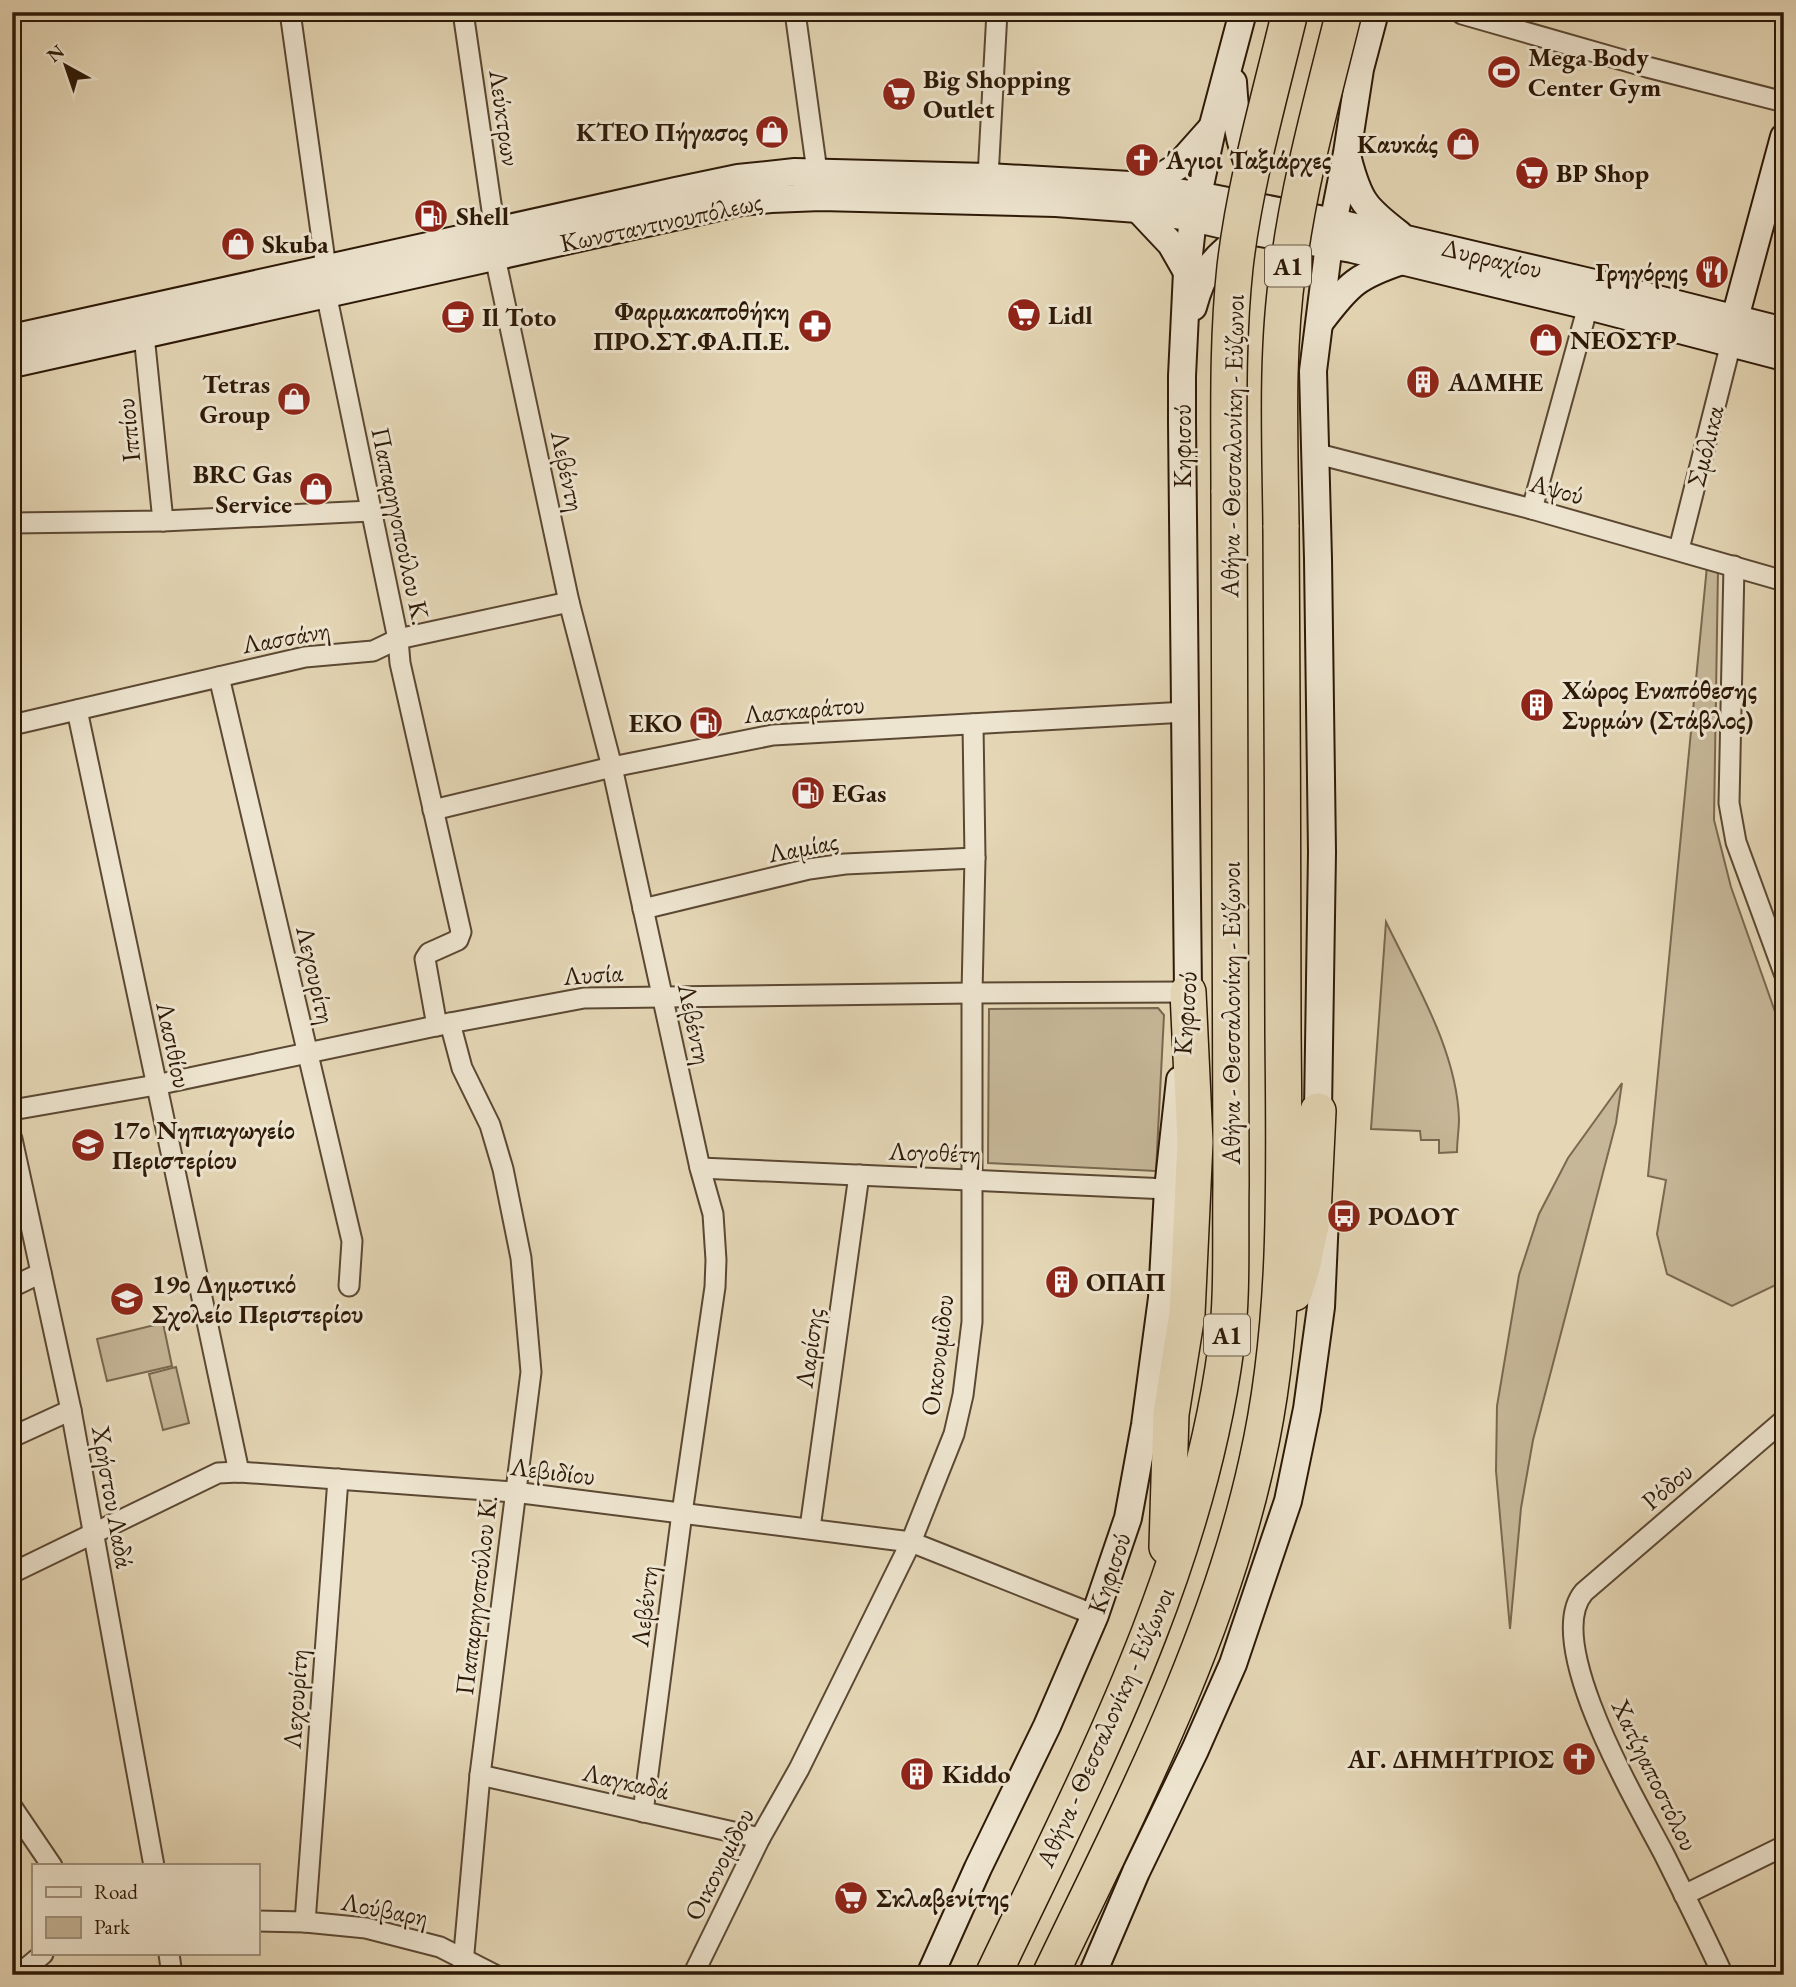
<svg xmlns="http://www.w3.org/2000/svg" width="1796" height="1987" font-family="'EB Garamond',serif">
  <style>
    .green { fill: #c6b798; stroke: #7a6850; stroke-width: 2 }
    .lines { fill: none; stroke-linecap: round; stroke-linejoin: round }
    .street-casing { stroke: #5b4833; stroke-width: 23 }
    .secondary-casing { stroke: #2d1907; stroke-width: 30 }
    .highway-casing { stroke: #2d1907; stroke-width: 38 }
    .street { stroke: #eee5d0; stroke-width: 19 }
    .secondary { stroke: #eee5d0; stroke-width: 26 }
    .highway { stroke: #e5d7b6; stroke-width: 35 }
    .highway-bridge-casing { stroke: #2d1907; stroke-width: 38; stroke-linecap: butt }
    .highway-bridge { stroke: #e5d7b6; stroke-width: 35 }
    .labels { text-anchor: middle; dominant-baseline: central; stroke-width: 6; stroke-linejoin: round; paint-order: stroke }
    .shield { fill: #eee5d0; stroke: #675643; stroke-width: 2 }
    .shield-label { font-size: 24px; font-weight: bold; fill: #2d1907 }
    .poi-label { font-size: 26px; font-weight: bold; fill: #2d1907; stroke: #eee5d0; text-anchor: start }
    .street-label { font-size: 26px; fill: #2d1907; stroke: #eee5d0 }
  </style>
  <rect width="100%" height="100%" fill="#e5d7b6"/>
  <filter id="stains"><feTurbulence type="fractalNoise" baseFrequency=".00286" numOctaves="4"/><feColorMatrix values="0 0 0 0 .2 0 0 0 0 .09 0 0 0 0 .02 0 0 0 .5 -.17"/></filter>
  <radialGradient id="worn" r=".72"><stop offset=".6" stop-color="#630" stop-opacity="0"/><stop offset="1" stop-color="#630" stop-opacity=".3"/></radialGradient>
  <g class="green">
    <path d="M1707 566 1718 569 1714 820 1731 887 1784 1037V1281L1732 1306 1667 1274 1657 1234 1666 1180 1648 1176Z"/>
    <path d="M1386 922C1415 982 1457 1051 1459 1119 1459 1130 1457 1141 1457 1152L1439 1153V1140H1421L1420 1131 1371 1129Z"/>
    <path d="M1158 1008 1164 1015 1156 1171 988 1163 989 1009Z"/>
    <path d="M1622 1083 1616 1123 1533 1440 1521 1508 1510 1629 1496 1471 1497 1406 1519 1275 1539 1214 1568 1158Z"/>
    <path d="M163 1323 172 1366 107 1381 97 1339Z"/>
    <path d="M176 1367 189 1423 163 1430 149 1374Z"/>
  </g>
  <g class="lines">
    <g class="street-casing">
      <g id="street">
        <path d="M290 12 326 268V293L398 639 400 663 461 932 458 940 429 953 425 959 437 1026"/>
        <path d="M463 12 495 231"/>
        <path d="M795 12 819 186"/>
        <path d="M1462 14 1647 67 1784 102"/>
        <path d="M988 177 997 12"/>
        <path d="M495 257 569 602 612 767 700 1168 713 1214 716 1260 715 1287 682 1513 643 1812"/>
        <path d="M144 335 163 521"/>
        <path d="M1314 453 1532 509 1784 581"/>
        <path d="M1532 509 1588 306"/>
        <path d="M12 523 163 521 371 511"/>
        <path d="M1679 549 1731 343"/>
        <path d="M1734 566 1729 803 1736 842 1784 973"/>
        <path d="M219 677 352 1241 349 1286"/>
        <path d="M77 710 239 1472"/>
        <path d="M12 725 305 657 373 651 398 639 569 602"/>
        <path d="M433 810 612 767 773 735 1186 712"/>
        <path d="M643 909 809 869 845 864 975 858"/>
        <path d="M450 1023 462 1068 490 1125 503 1169 521 1258 531 1372 480 1775 462 1975"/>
        <path d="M12 1110 156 1085 450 1023 584 998 972 993 1188 992"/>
        <path d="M12 1139 71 1410 154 1866"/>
        <path d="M700 1168 1168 1189"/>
        <path d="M12 1287 41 1273"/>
        <path d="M12 1437 71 1410"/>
        <path d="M810 1528 859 1175"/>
        <path d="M12 1573 218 1473 239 1472 514 1492 911 1542 1095 1615"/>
        <path d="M480 1775 760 1838"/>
        <path d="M12 1807 52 1866"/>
        <path d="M1684 1895 1784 1846"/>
        <path d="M257 1921 305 1922 366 1928 440 1947 495 1975"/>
        <path d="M305 1922 338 1479"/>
        <path d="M169 1954 172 1975"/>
        <path d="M18 1975 43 1954"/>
        <path d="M693 1975 760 1838 799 1769 911 1542 954 1434 963 1395 972 1322V993L975 858 973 724"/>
        <path d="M1723 1975C1704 1934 1684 1894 1664 1854 1638 1804 1541 1642 1584 1592L1784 1420"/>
      </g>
    </g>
    <g class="secondary-casing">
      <g id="secondary">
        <path d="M1233 82C1235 114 1238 143 1252 173"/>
        <path d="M1348 159C1359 201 1365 208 1399 234"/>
        <path d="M1136 183 1164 175 1178 166 1210 130"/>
        <path d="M1138 209 1171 244 1187 272"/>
        <path d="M1193 307C1204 266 1215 258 1247 233"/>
        <path d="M1735 318 1784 137"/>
        <path d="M1321 321C1349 284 1357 276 1402 261"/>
        <path d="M12 338 676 191 738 178 795 172 988 177 1130 185 1197 195 1334 222 1594 283 1784 331"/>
        <path d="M12 364 741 202 771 199 821 197 1056 203 1138 209 1193 218 1249 231 1352 249 1588 306 1784 357"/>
        <path d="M1187 1011 1188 992 1182 422V376L1187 272 1193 218 1213 125 1243 12"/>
        <path d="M1320 1130 1318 1111 1322 852 1318 559 1313 371 1329 244 1347 153 1360 69 1375 12"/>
        <path d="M930 1975 978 1868 1047 1726 1095 1615 1128 1518 1145 1425 1162 1298 1168 1189 1180 1080"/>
        <path d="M1092 1975 1136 1872 1195 1750 1233 1664 1288 1501 1307 1409 1321 1307 1325 1217"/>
      </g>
    </g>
    <g class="highway-casing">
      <g id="highway">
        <path d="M1294 1293 1303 1264 1313 1215 1318 1111"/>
        <path d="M1167 1547 1171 1414 1187 1314 1195 1142 1188 992"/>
        <path d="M993 1975C1089 1773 1196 1573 1226 1348 1233 1294 1230 1239 1231 1184L1229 490"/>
        <path d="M1050 1975C1130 1808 1217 1643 1257 1461 1289 1320 1284 1172 1283 1028 1283 860 1282 693 1281 525"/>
      </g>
    </g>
    <use href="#street" class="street"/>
    <use href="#secondary" class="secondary"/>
    <use href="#highway" class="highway"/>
    <g class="highway-bridge-casing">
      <g id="highway-bridge">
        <path d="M1229 490C1229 416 1227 341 1235 267 1245 181 1270 96 1290 12"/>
        <path d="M1281 525C1280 440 1276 353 1288 269 1299 182 1323 97 1344 12"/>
      </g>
    </g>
    <use href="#highway-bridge" class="highway-bridge"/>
  </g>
  <defs>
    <g id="stadium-disc" transform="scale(1.75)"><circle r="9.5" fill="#8f2418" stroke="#eee5d0"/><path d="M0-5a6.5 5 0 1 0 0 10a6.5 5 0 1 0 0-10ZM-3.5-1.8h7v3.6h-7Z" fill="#fff"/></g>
    <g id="supermarket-disc" transform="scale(1.75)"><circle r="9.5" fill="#8f2418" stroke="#eee5d0"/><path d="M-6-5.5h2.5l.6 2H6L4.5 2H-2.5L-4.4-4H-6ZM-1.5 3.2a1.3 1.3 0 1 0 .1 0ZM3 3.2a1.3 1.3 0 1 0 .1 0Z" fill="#fff"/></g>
    <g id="shop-disc" transform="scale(1.75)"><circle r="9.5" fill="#8f2418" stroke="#eee5d0"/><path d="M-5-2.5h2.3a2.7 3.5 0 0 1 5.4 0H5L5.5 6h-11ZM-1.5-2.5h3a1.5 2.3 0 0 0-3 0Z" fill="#fff"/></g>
    <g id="church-disc" transform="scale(1.75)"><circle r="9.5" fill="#8f2418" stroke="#eee5d0"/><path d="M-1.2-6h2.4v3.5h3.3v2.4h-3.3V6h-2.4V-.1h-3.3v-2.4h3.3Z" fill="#fff"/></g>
    <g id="fuel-disc" transform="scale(1.75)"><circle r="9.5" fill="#8f2418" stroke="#eee5d0"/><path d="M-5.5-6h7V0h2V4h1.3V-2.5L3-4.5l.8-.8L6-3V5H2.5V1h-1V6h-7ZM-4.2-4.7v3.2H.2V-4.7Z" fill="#fff"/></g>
    <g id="restaurant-disc" transform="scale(1.75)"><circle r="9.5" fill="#8f2418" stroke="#eee5d0"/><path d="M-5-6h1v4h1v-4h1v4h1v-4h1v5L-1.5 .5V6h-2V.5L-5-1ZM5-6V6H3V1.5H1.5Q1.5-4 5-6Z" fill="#fff"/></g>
    <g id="cafe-disc" transform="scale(1.75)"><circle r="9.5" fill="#8f2418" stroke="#eee5d0"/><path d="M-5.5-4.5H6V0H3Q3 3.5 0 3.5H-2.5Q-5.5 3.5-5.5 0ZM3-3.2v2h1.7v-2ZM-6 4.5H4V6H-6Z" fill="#fff"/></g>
    <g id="pharmacy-disc" transform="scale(1.75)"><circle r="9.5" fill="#8f2418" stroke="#eee5d0"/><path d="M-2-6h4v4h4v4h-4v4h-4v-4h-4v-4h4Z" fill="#fff"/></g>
    <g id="building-disc" transform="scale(1.75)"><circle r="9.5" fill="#8f2418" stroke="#eee5d0"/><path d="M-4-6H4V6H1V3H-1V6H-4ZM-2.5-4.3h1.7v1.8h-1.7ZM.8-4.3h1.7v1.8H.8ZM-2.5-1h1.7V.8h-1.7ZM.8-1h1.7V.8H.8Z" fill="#fff"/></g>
    <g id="school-disc" transform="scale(1.75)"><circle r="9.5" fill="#8f2418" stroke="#eee5d0"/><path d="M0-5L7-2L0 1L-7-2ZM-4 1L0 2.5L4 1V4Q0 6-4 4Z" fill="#fff"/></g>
    <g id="bus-disc" transform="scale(1.75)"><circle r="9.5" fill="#8f2418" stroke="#eee5d0"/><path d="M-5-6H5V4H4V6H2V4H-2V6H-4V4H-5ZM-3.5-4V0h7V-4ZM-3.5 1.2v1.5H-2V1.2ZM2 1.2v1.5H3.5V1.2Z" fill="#fff"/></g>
  </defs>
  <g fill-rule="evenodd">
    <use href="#stadium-disc" x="1504" y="72"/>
    <use href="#supermarket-disc" x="899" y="94"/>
    <use href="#shop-disc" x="772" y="132"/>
    <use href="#shop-disc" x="1463" y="144"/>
    <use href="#church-disc" x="1142" y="160"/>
    <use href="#supermarket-disc" x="1532" y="173"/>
    <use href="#fuel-disc" x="431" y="216"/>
    <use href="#shop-disc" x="238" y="244"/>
    <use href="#restaurant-disc" x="1712" y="272"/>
    <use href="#supermarket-disc" x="1024" y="315"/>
    <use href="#cafe-disc" x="458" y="317"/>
    <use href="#pharmacy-disc" x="815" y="326"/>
    <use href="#shop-disc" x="1546" y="340"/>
    <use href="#building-disc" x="1423" y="382"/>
    <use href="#shop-disc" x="294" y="399"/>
    <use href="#shop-disc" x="316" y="489"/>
    <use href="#building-disc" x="1537" y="705"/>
    <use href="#fuel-disc" x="706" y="723"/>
    <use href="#fuel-disc" x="808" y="793"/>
    <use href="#school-disc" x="88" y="1145"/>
    <use href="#bus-disc" x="1344" y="1216"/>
    <use href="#building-disc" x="1062" y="1282"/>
    <use href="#school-disc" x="127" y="1299"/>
    <use href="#church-disc" x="1579" y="1759"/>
    <use href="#building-disc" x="917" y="1774"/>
    <use href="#supermarket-disc" x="851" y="1898"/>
  </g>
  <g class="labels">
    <g class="shield">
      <rect x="1265" y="245.5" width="46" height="41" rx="5"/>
      <rect x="1204" y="1314.5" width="46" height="41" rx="5"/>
    </g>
    <g class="shield-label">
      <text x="1288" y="266">Α1</text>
      <text x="1227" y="1335">Α1</text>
    </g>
    <g class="poi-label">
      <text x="1528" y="57">Mega Body<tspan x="1528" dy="30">Center Gym</tspan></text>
      <text x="923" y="79">Big Shopping<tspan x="923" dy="30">Outlet</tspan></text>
      <text x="748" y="132" text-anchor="end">ΚΤΕΟ Πήγασος</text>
      <text x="1438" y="144" text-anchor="end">Καυκάς</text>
      <text x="1166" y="160">Άγιοι Ταξιάρχες</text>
      <text x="1556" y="173">BP Shop</text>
      <text x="456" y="216">Shell</text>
      <text x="262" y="244">Skuba</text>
      <text x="1688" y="272" text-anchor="end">Γρηγόρης</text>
      <text x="790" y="311" text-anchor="end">Φαρμακαποθήκη<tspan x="790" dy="30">ΠΡΟ.ΣΥ.ΦΑ.Π.Ε.</tspan></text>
      <text x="1048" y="315">Lidl</text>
      <text x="482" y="317">Il Toto</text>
      <text x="1570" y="340">ΝΕΟΣΥΡ</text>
      <text x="1448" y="382">ΑΔΜΗΕ</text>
      <text x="270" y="384" text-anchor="end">Tetras<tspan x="270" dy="30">Group</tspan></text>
      <text x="292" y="474" text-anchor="end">BRC Gas<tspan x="292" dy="30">Service</tspan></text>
      <text x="1562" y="690">Χώρος Εναπόθεσης<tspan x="1562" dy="30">Συρμών (Στάβλος)</tspan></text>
      <text x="682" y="723" text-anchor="end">EKO</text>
      <text x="832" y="793">EGas</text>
      <text x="112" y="1130">17ο Νηπιαγωγείο<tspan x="112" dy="30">Περιστερίου</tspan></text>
      <text x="1368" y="1216">ΡΟΔΟΥ</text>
      <text x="1086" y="1282">ΟΠΑΠ</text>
      <text x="152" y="1284">19ο Δημοτικό<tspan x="152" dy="30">Σχολείο Περιστερίου</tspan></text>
      <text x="1554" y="1759" text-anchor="end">ΑΓ. ΔΗΜΗΤΡΙΟΣ</text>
      <text x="942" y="1774">Kiddo</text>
      <text x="876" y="1898">Σκλαβενίτης</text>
    </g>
    <g class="street-label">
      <text transform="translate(505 118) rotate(82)">Λεύκτρων</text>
      <text transform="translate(661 222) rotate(-12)">Κωνσταντινουπόλεως</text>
      <text transform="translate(1492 258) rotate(13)">Δυρραχίου</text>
      <text transform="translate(128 430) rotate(-96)">Ιππίου</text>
      <text transform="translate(1182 446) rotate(-90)">Κηφισού</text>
      <text transform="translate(1232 446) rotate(-89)">Αθήνα - Θεσσαλονίκη - Εύζωνοι</text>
      <text transform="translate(1705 446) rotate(-76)">Σμόλικα</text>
      <text transform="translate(568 471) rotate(78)">Λεβέντη</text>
      <text transform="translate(1557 489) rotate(15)">Αψού</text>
      <text transform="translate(401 526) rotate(78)">Παπαρηγοπούλου Κ.</text>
      <text transform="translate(286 637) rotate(-10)">Λασσάνη</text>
      <text transform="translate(804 709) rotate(-5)">Λασκαράτου</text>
      <text transform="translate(803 847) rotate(-11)">Λαμίας</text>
      <text transform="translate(593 974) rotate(-4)">Λυσία</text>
      <text transform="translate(316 975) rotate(77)">Λεχουρίτη</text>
      <text transform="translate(1185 1013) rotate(-86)">Κηφισού</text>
      <text transform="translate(1231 1013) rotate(-90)">Αθήνα - Θεσσαλονίκη - Εύζωνοι</text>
      <text transform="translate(695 1024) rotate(78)">Λεβέντη</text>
      <text transform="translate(174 1045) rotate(78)">Λασιθίου</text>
      <text transform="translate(935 1152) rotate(2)">Λογοθέτη</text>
      <text transform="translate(809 1348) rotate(-82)">Λαρίσης</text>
      <text transform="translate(937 1355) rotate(-83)">Οικονομίδου</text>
      <text transform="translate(553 1471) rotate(7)">Λεβιδίου</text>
      <text transform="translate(1667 1486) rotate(-41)">Ρόδου</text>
      <text transform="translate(113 1497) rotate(80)">Χρήστου Λαδά</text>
      <text transform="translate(1109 1573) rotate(-71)">Κηφισού</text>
      <text transform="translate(476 1595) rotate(-83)">Παπαρηγοπούλου Κ.</text>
      <text transform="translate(644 1606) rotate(-83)">Λεβέντη</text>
      <text transform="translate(295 1699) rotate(-86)">Λεχουρίτη</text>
      <text transform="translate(1105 1727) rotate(-66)">Αθήνα - Θεσσαλονίκη - Εύζωνοι</text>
      <text transform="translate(1655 1775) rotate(64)">Χατζηαποστόλου</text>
      <text transform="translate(626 1781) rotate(13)">Λαγκαδά</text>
      <text transform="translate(719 1864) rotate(-63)">Οικονομίδου</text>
      <text transform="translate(385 1909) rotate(11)">Λούβαρη</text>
    </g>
  </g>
  <rect width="1796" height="1987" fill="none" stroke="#e5d7b6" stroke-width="42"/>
  <rect x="14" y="14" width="1768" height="1959" fill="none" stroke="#2d1907" stroke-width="3.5"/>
  <rect x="21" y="21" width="1754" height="1945" fill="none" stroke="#2d1907" stroke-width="2"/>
  <rect x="32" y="1864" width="228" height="91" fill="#eee5d0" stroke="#a19380" stroke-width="2"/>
  <rect x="46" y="1887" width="35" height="10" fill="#eee5d0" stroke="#a19380" stroke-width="2"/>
  <text x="94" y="1899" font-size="21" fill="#2d1907">Road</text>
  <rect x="46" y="1917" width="35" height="21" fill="#c6b798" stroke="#a19380" stroke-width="2"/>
  <text x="94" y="1934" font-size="21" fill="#2d1907">Park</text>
  <g transform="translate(66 66) rotate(320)" stroke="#eee5d0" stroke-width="5" paint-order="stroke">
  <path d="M0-5L12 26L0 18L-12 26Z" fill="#2d1907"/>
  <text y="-10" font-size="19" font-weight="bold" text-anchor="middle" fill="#2d1907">N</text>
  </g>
  <rect width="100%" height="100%" filter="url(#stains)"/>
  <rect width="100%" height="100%" fill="url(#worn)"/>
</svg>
